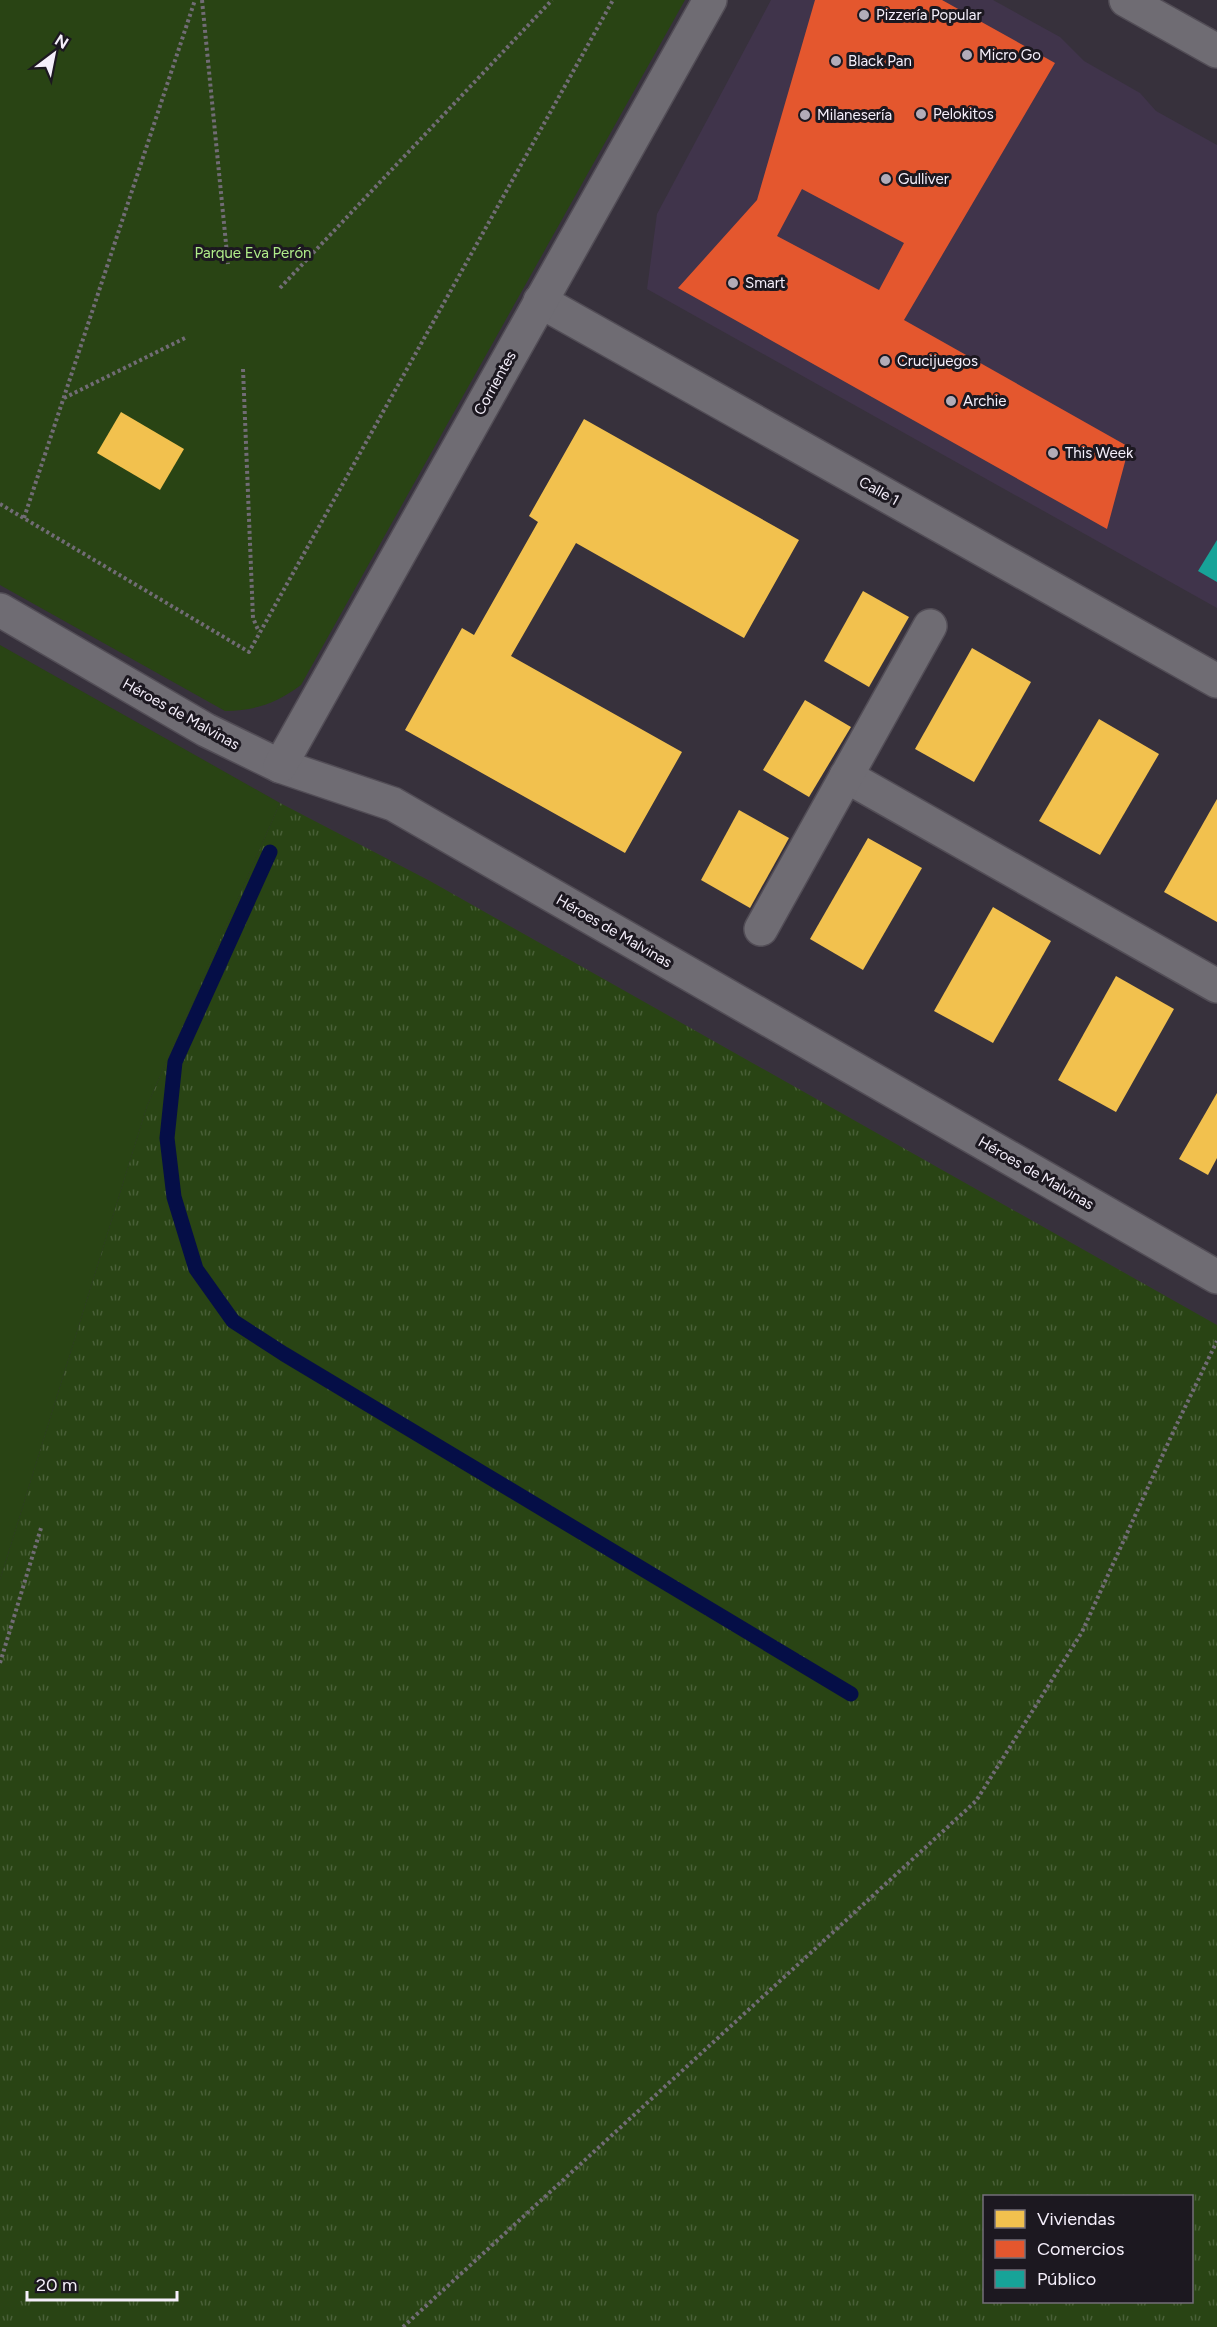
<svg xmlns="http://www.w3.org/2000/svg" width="1217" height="2327" font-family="Figtree,sans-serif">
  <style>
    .built { fill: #40344b }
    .grass { fill: url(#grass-tufts); fill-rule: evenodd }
    .green { fill: #294414 }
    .homes { fill: #f2c14e }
    .shops { fill: #e4572e; fill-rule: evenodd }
    .public { fill: #17a398 }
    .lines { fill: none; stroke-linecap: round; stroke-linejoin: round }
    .stream { stroke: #050e47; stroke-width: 15 }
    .minor-casing { stroke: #524d56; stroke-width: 36 }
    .tertiary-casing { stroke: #524d56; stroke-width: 36 }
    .path { stroke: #716c75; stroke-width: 4; stroke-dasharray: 3 3; stroke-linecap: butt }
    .minor { stroke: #6f6c73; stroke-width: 33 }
    .tertiary { stroke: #6f6c73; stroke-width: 33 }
    .poi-dot { fill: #b2acb8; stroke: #1c1820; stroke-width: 2 }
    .labels { text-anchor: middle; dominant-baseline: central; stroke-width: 6; stroke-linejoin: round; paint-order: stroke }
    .poi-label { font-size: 15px; fill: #f5effb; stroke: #1c1820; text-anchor: start }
    .park-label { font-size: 15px; fill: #b0ed8a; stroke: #1c1820 }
    .street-label { font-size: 15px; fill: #f5effb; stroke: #1c1820 }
  </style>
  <defs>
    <pattern id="grass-tufts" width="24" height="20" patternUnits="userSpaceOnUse" patternTransform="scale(1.5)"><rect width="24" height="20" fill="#294414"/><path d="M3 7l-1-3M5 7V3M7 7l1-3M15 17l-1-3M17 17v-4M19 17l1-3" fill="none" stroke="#495f37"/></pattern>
  </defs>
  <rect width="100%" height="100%" fill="#37313c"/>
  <path class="built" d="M771 0H993L1060 37 1084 61 1140 93 1156 111 1217 145V608L647 289 657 214Z"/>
  <path class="grass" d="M280 803 430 881 1217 1325V2327H0V1580L147 1106ZM984 2196H1192V2302H984Z"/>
  <g class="green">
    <path d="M0 0H685L301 685C275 704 257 710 225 711L0 585Z"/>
    <path d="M0 645 280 803 147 1106 0 1580Z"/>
  </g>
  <g class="homes">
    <path d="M121 412 184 449 160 490 97 453Z"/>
    <path d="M584 419 799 540 744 638 576 543 511 656 682 752 625 853 405 730 462 628 474 635 538 522 529 516Z"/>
    <path d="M863 591 909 617 869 687 824 661Z"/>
    <path d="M972 648 1031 682 974 782 915 749Z"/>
    <path d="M805 700 851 727 809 797 763 770Z"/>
    <path d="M1099 719 1159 754 1100 855 1039 821Z"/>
    <path d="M1217 799V922L1164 892Z"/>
    <path d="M739 810 789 838 750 908 701 880Z"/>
    <path d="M868 838 922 868 863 970 810 939Z"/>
    <path d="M993 907 1051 941 993 1043 934 1011Z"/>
    <path d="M1116 976 1174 1009 1116 1112 1058 1080Z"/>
    <path d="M1217 1093V1158L1208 1175 1179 1159Z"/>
  </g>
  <path class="shops" d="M815 0H942L1055 63 904 320 1129 447 1107 529 678 288 757 200ZM802 189 904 243 879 290 777 236Z"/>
  <path class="public" d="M1217 540V582L1198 571Z"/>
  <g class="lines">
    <path class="stream" d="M270 852 175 1062 167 1138 174 1197 196 1269 233 1321 284 1354 851 1694"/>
    <g class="minor-casing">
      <g id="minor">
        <path d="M540 301 1217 681"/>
        <path d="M0 610 206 730 280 766 393 804 1217 1277"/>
        <path d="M280 766 710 0"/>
        <path d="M846 776 1217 986"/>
        <path d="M761 929 930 626"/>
      </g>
    </g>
    <g class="tertiary-casing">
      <path id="tertiary" d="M1126 0 1217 51"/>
    </g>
    <g class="path">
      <path d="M202 0 228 264"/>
      <path d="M280 288 552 0"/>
      <path d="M243 369 253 618 259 632"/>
      <path d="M64 398 187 337"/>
      <path d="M0 504 249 652 613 0"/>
      <path d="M24 518 195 0"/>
      <path d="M0 1663 41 1528"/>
      <path d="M403 2327 976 1801 1082 1632 1175 1428 1217 1341"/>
    </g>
    <use href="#minor" class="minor"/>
    <use href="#tertiary" class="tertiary"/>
  </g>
  <g class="poi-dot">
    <circle cx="864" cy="15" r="6"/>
    <circle cx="967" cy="55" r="6"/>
    <circle cx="836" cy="61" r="6"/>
    <circle cx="921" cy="114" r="6"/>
    <circle cx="805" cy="115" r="6"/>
    <circle cx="886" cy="179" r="6"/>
    <circle cx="733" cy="283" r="6"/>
    <circle cx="885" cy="361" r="6"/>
    <circle cx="951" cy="401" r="6"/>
    <circle cx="1053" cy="453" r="6"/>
  </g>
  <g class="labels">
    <g class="poi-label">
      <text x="876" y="15">Pizzería Popular</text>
      <text x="979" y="55">Micro Go</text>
      <text x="848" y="61">Black Pan</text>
      <text x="933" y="114">Pelokitos</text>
      <text x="817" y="115">Milanesería</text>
      <text x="898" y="179">Gulliver</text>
      <text x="745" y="283">Smart</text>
      <text x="897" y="361">Crucijuegos</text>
      <text x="963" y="401">Archie</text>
      <text x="1065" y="453">This Week</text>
    </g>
    <g class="park-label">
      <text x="253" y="253">Parque Eva Perón</text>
    </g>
    <g class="street-label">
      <text transform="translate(495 383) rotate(-61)">Corrientes</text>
      <text transform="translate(879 491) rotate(29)">Calle 1</text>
      <text transform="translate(181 714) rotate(29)">Héroes de Malvinas</text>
      <text transform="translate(614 931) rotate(30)">Héroes de Malvinas</text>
      <text transform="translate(1036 1173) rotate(30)">Héroes de Malvinas</text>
    </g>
  </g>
  <rect x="983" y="2195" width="210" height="108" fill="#1c1820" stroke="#736e78" stroke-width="1.5"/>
  <rect x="995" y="2210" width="30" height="18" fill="#f2c14e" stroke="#736e78" stroke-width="1.5"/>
  <text x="1037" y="2225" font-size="18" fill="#f5effb">Viviendas</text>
  <rect x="995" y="2240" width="30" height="18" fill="#e4572e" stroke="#736e78" stroke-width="1.5"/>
  <text x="1037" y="2255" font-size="18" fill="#f5effb">Comercios</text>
  <rect x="995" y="2270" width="30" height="18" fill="#17a398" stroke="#736e78" stroke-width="1.5"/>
  <text x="1037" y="2285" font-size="18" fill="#f5effb">Público</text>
  <g transform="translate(54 54) rotate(32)" stroke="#1c1820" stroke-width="4.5" paint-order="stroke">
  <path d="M0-4.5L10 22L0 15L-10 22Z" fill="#f5effb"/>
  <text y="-9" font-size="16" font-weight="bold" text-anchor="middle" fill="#f5effb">N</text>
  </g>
  <path d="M27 2291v9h150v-9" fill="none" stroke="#f5effb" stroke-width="3"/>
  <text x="36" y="2291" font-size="18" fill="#f5effb" stroke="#1c1820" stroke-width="4.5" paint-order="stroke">20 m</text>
</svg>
